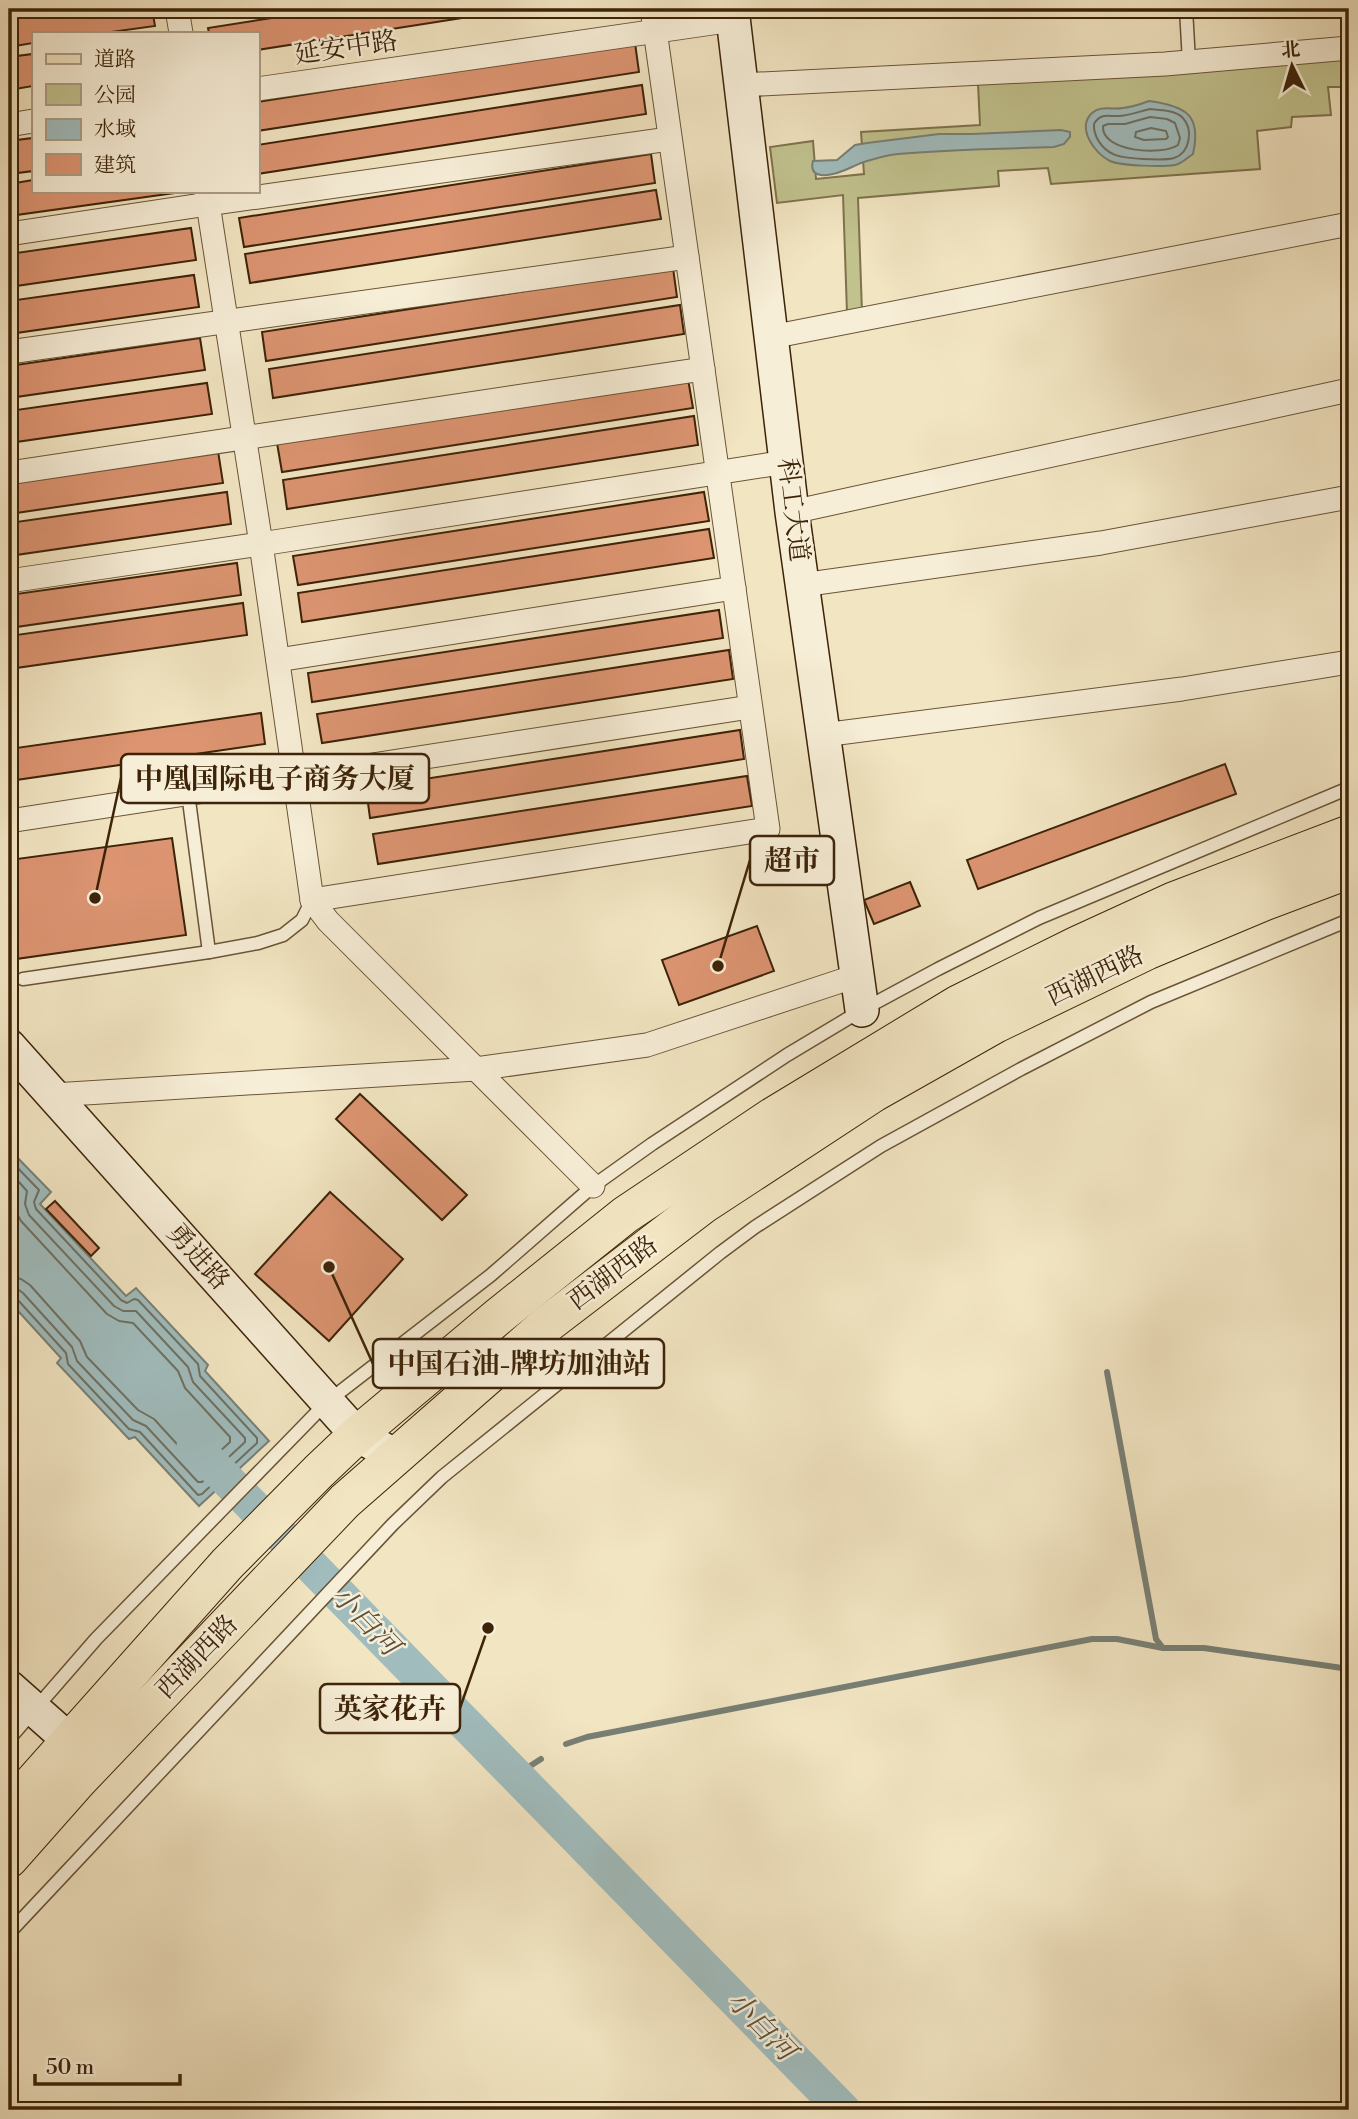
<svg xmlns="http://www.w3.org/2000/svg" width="1358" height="2119" font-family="'Libre Bodoni','Noto Serif SC',serif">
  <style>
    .green { fill: #c1c28e; stroke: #7f724b; stroke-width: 2 }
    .water { fill: #a0bcbd; stroke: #787f75; stroke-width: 2 }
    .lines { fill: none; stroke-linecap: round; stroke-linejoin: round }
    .shore { stroke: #6e7062; stroke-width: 2 }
    .stream { stroke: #787f75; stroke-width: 6 }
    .river { stroke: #a0bcbd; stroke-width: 35 }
    .building { fill: #dc9471; stroke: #3d2308; stroke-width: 2 }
    .lane-casing { stroke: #6a5436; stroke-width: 15 }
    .street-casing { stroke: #6a5436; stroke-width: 25 }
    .secondary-casing { stroke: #3d2308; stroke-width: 36 }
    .primary-casing { stroke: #3d2308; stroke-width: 39 }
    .lane { stroke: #f7eed7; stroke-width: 12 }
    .street { stroke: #f7eed7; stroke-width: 23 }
    .secondary { stroke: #f7eed7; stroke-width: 33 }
    .primary { stroke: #f2e5c2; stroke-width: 37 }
    .labels { text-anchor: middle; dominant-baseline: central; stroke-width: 5; stroke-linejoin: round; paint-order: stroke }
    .street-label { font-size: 26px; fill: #3d2308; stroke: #f7eed7 }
    .water-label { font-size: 28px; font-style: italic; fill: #5b513e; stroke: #f7eed7 }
    .leader { fill: none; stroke: #3d2308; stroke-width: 2.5 }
    .callout-dot { fill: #3d2308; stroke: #f7eed7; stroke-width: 2.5 }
    .callout { fill: #f7eed7; stroke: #3d2308; stroke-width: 2.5 }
    .callout-label { font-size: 28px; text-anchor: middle; font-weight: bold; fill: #3d2308 }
  </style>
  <rect width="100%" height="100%" fill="#f2e5c2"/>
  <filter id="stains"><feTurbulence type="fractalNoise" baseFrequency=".00286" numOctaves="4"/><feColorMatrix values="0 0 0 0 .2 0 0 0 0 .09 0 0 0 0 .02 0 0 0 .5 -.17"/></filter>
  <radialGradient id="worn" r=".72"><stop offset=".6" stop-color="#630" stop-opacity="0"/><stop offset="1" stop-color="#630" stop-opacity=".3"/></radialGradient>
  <path class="green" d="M1349 56V87H1328L1331 115 1292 117 1291 127 1257 131 1260 169 1051 184 1048 168 998 171 999 186 858 198 862 312 847 313 843 195 777 203 770 147 813 141 816 179 864 174 861 132 980 125 978 84Z"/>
  <g class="water">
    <path d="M1149 101C1185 106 1202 114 1193 154 1187 158 1181 164 1175 165 1162 167 1121 166 1110 161 1095 154 1076 128 1092 113 1101 105 1112 110 1123 108 1132 107 1141 104 1149 101Z"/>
    <path d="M1061 130 1070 132V137L1064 144 1054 147C1002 149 950 149 898 154 888 155 877 158 867 161 853 165 842 174 827 175 816 176 810 172 813 161L837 160 855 145 867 143 939 134H972Z"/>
    <path d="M9 1149 51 1192 40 1204 126 1296 136 1288 208 1365 205 1371 269 1441 199 1506 135 1437 129 1439 57 1363 61 1358 9 1301Z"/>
  </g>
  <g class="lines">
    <g class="shore">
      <path d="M1150 109C1160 110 1174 110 1182 117 1194 129 1190 153 1174 158 1164 161 1122 159 1113 154 1102 149 1093 136 1094 124 1101 112 1109 117 1120 116 1130 115 1141 111 1150 109Z"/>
      <path d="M1150 117 1167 119 1175 123 1180 138 1178 145C1162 156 1101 152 1103 126L1108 124H1125Z"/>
      <path d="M1151 128 1166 131 1168 137 1166 139 1144 140 1135 137 1136 132Z"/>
      <path d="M9 1159 39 1190 34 1202 36 1209 121 1300 127 1303 134 1299 138 1300 198 1364 200 1376 257 1438V1443L202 1494 198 1495 140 1432 129 1429 68 1364 66 1353 17 1299 9 1296"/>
      <path d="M9 1171 27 1191 25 1204 29 1215 114 1306 123 1311H136L188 1367 193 1382 245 1438V1442L202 1482H198L146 1426 133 1420 77 1361 72 1347 23 1293 16 1288H9"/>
      <path d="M9 1186 15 1193V1210L21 1221 107 1314 119 1321 133 1323 178 1371 185 1388 230 1437V1442L203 1467H198L154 1419 138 1410 87 1357 80 1341 30 1285 21 1279 9 1277"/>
    </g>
    <g class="stream">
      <path d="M1107 1372 1156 1639 1163 1648H1204L1349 1669"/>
      <path d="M566 1744 587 1737 1092 1639H1117L1163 1648"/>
      <path d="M516 1775 541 1759"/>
    </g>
    <path class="river" d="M194 1446 843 2110"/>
  </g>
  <g class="building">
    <path d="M48 9H152L155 26 104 33H33V43L9 47V14Z"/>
    <path d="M330 9H520L257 50V33H209L208 28Z"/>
    <path d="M635 43 639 72 257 131V102Z"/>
    <path d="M33 54V86L9 90V57Z"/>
    <path d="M642 85 646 114 257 174V145Z"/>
    <path d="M33 138V171L9 174V141Z"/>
    <path d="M651 154 655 183 244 247 239 218Z"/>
    <path d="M33 180V191L182 192 9 216V184Z"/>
    <path d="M656 190 661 219 250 283 245 254Z"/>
    <path d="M191 228 196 260 9 287V254Z"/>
    <path d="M673 268 677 297 266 361 262 332Z"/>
    <path d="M194 275 199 307 9 334V301Z"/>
    <path d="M680 305 684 334 273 398 269 369Z"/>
    <path d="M200 338 205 370 9 398V366Z"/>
    <path d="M688 379 693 408 282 472 277 443Z"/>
    <path d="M207 383 212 414 9 443V411Z"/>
    <path d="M694 416 698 445 287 509 283 480Z"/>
    <path d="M218 451 223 483 9 514V481Z"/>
    <path d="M227 492 231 524 9 556V523Z"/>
    <path d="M704 492 709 521 298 585 293 556Z"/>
    <path d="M709 529 714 558 302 622 298 593Z"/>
    <path d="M237 563 241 595 9 628V595Z"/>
    <path d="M243 603 247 635 9 669V636Z"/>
    <path d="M719 610 723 638 312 702 308 673Z"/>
    <path d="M729 650 733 679 322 743 317 714Z"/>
    <path d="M261 713 265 744 9 781V749Z"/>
    <path d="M740 730 744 759 370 818 366 788Z"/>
    <path d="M1225 764 1236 794 978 889 967 860Z"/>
    <path d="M747 776 752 806 378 864 373 834Z"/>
    <path d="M172 838 186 935 9 960V860Z"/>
    <path d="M910 882 920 906 874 924 864 900Z"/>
    <path d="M757 926 774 971 679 1005 662 960Z"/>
    <path d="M360 1094 467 1195 442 1220 336 1119Z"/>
    <path d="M330 1192 403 1259 329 1341 255 1274Z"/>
    <path d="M55 1201 99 1248 91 1256 46 1209Z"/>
  </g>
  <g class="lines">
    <g class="lane-casing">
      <g id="lane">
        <path d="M1186 9 1189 62"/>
        <path d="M188 793 209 952"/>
        <path d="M23 979 209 952 258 943 283 935 302 920 312 900"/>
        <path d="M9 1739 96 1639 327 1402 491 1275 593 1186 652 1144 787 1055 862 1010 938 969 1039 918 1349 788"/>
        <path d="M9 1933 393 1524 442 1477 720 1253 755 1227 881 1146 1021 1069 1151 1002 1349 920"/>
      </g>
    </g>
    <g class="street-casing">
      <g id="street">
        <path d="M177 9 181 33"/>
        <path d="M741 85 1165 64 1349 48"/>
        <path d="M257 89 733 20"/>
        <path d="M9 125 33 121"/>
        <path d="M206 191 261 544 312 900 328 921 593 1186"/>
        <path d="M9 234 208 204 669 139"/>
        <path d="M771 337 1349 224"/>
        <path d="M9 352 687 257"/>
        <path d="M9 473 703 369"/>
        <path d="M792 512 1349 390"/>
        <path d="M9 581 261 544 786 462"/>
        <path d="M802 585 1101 543 1349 497"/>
        <path d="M278 660 734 588"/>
        <path d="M823 735 1182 689 1349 662"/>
        <path d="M9 821 750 707"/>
        <path d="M312 900 768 829 652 9"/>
        <path d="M53 1095 476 1069 647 1045 847 979"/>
      </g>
    </g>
    <g class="secondary-casing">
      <g id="secondary">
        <path d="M732 9 792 512 862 1010"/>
        <path d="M9 1046 357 1435 396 1456"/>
        <path d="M9 1687 70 1741"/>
      </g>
    </g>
    <g class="primary-casing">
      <g id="primary">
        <path d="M9 1809 227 1564 319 1471 357 1435 500 1315 625 1215 773 1116 958 1004 1077 945 1173 901 1349 834"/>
        <path d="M9 1859 78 1781 345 1501 546 1325 703 1205 874 1093 996 1024 1147 951 1264 902 1349 870"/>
      </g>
    </g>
    <use href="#lane" class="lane"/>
    <use href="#street" class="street"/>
    <use href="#secondary" class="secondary"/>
    <use href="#primary" class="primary"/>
  </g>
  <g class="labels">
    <g class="street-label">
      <text transform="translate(346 48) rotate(-8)">延安中路</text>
      <text transform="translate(793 510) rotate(83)">科工大道</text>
      <text transform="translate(1095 976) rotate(-26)">西湖西路</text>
      <text transform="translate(198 1257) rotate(48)">勇进路</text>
      <text transform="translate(613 1273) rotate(-37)">西湖西路</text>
      <text transform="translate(197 1657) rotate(-46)">西湖西路</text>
    </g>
    <g class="water-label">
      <text transform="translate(365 1621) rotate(46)">小白河</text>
      <text transform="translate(761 2026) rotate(46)">小白河</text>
    </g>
  </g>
  <path class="leader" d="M95 898L121 778M718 966L750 860M329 1267L373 1364M488 1628L460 1708"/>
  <g class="callout-dot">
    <circle cx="95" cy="898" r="7"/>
    <circle cx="718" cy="966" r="7"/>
    <circle cx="329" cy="1267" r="7"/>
    <circle cx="488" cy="1628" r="7"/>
  </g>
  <g class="callout">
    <rect x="121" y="754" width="308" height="49" rx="7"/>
    <rect x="750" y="836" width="84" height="49" rx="7"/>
    <rect x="373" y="1339" width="291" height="49" rx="7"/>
    <rect x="320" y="1684" width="140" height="49" rx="7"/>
  </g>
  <g class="callout-label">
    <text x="275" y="788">中凰国际电子商务大厦</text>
    <text x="792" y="870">超市</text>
    <text x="519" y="1373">中国石油-牌坊加油站</text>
    <text x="390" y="1718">英家花卉</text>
  </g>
  <rect width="1358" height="2119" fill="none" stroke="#f2e5c2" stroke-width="35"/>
  <rect x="10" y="10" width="1337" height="2098" fill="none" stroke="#3d2308" stroke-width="3.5"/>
  <rect x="18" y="18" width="1323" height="2084" fill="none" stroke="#3d2308" stroke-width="2"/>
  <rect x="32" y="32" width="228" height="161" fill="#f7eed7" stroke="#ad9d84" stroke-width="2"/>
  <rect x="46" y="54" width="35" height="10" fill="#f2e5c2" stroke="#ad9d84" stroke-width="2"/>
  <text x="94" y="66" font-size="21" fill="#3d2308">道路</text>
  <rect x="46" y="84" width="35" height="21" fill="#c1c28e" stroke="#ad9d84" stroke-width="2"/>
  <text x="94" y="102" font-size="21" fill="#3d2308">公园</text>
  <rect x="46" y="119" width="35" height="21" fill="#a0bcbd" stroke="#ad9d84" stroke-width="2"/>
  <text x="94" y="136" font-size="21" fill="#3d2308">水域</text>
  <rect x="46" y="154" width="35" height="21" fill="#dc9471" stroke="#ad9d84" stroke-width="2"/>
  <text x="94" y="172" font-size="21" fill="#3d2308">建筑</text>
  <g transform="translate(1292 66) rotate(355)" stroke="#f7eed7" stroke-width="5" paint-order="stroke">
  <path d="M0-5L12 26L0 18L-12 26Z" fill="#3d2308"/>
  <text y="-10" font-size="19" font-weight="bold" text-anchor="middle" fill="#3d2308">北</text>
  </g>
  <path d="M35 2074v10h145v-10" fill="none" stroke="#3d2308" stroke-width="3.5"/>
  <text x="46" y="2074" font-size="21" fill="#3d2308" stroke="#f7eed7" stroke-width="5" paint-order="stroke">50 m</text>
  <rect width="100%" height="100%" filter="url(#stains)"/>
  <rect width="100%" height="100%" fill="url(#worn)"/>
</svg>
